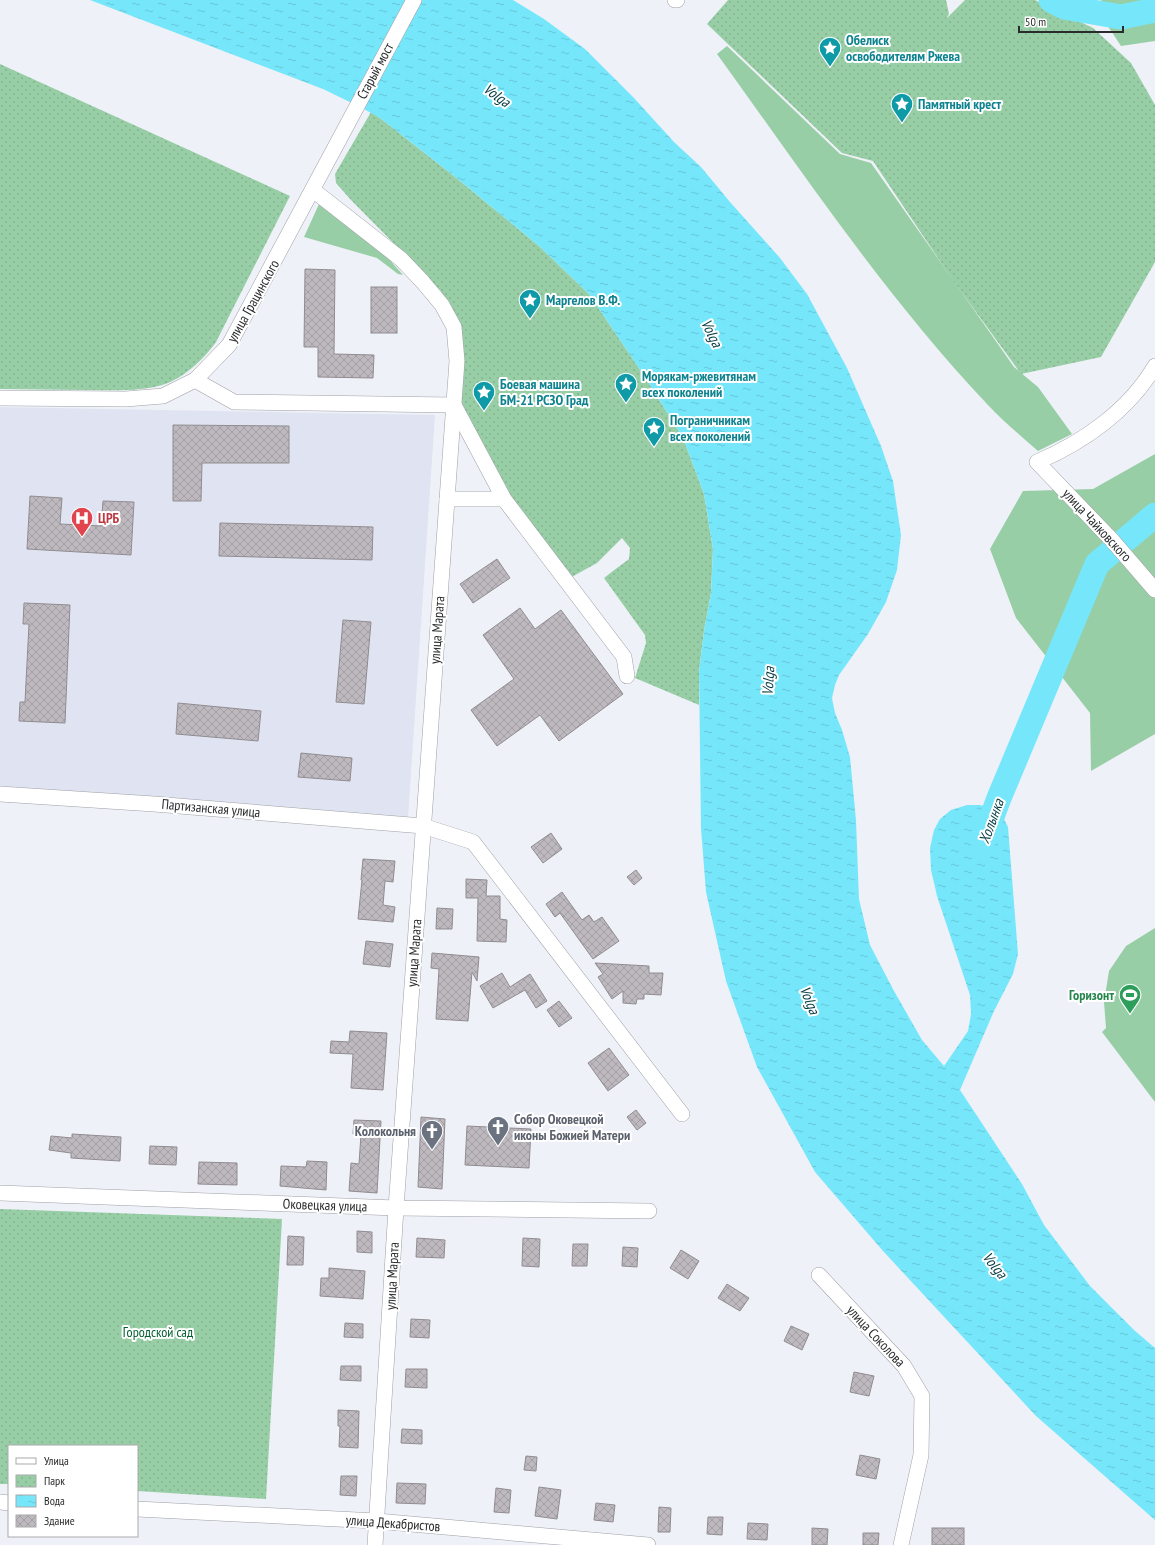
<svg xmlns="http://www.w3.org/2000/svg" width="1155" height="1545" font-family="'PT Sans Narrow',sans-serif">
  <style>
    .built { fill: #e0e4f2 }
    .green { fill: #98cea6 }
    .park { fill: url(#park-dots) }
    .water { fill: url(#water-ripples) }
    .lines { fill: none; stroke-linecap: round; stroke-linejoin: round }
    .river { stroke: #76e7fb; stroke-width: 25 }
    .building { fill: url(#building-cross-hatch); stroke: #908c90 }
    .minor-casing { stroke: #9ea0a6; stroke-width: 16 }
    .minor { stroke: #fff; stroke-width: 15 }
    .labels { text-anchor: middle; dominant-baseline: central; stroke-width: 4; stroke-linejoin: round; paint-order: stroke }
    .culture-label { font-size: 14px; font-weight: bold; fill: #0d838f; stroke: #fff; text-anchor: start }
    .street-label { font-size: 14px; fill: #2a2b2d; stroke: #fff }
    .health-label { font-size: 14px; font-weight: bold; fill: #be3a42; stroke: #fff; text-anchor: start }
    .leisure-label { font-size: 14px; font-weight: bold; fill: #27864d; stroke: #fff; text-anchor: end }
    .worship-label { font-size: 14px; font-weight: bold; fill: #5b616d; stroke: #fff; text-anchor: start }
    .park-label { font-size: 14px; fill: #056030; stroke: #fff }
    .water-label { font-size: 15px; font-style: italic; fill: #063d45; stroke: #fff }
  </style>
  <defs>
    <pattern id="park-dots" width="8" height="8" patternUnits="userSpaceOnUse"><rect width="8" height="8" fill="#98cea6"/><path d="M2 2h.1M6 6h.1" fill="none" stroke="#83b18f" stroke-width="1.8" stroke-linecap="round"/></pattern>
    <pattern id="water-ripples" width="26" height="14" patternUnits="userSpaceOnUse"><rect width="26" height="14" fill="#76e7fb"/><path d="M2 4q2-2 4 0t4 0M15 11q2-2 4 0t4 0" fill="none" stroke="#66c6d7"/></pattern>
    <pattern id="building-cross-hatch" width="8" height="8" patternUnits="userSpaceOnUse"><rect width="8" height="8" fill="#beb9bf"/><path d="M0 0l8 8M0 8l8-8" fill="none" stroke="#a39fa4"/></pattern>
  </defs>
  <rect width="100%" height="100%" fill="#eff1f8"/>
  <path class="built" d="M0 407 435 415 408 818 0 788Z"/>
  <g class="green">
    <path d="M1102 0H1155V41L1121 46 1094 5Z"/>
    <path d="M727 46 840 154 871 163 1014 367 1038 387 1072 434 1038 451C1021 436 1003 421 987 404 886 297 803 173 717 54Z"/>
    <path d="M319 204 380 249 403 275 398 274 377 258 304 237Z"/>
    <path d="M1155 454V734L1091 771 1090 713 1016 618 990 549 1023 491 1093 489Z"/>
    <path d="M1155 928V1102L1102 1032 1106 1028 1104 1002 1109 971 1126 946Z"/>
  </g>
  <g class="park">
    <path d="M728 0H946L949 14 946 19 965 0H1035L1093 28 1131 63 1155 105V262L1101 357 1021 374 952 279 873 161 842 153 707 24Z"/>
    <path d="M0 64 290 196 216 342C203 360 183 379 162 385 138 392 113 390 89 390 59 390 30 389 0 389Z"/>
    <path d="M371 112 380 118 454 176 539 246 589 294 645 377 683 438 704 494 713 549 711 593 704 631 699 672V705L635 678 646 643 645 635 604 578 613 571 629 559 630 548 622 538 597 563 568 579 508 499 461 414 456 322 441 291 351 200 336 183 335 174Z"/>
    <path d="M0 1209 282 1219 266 1499 137 1491V1446H9V1484H0Z"/>
  </g>
  <path class="water" d="M90 0H513L544 19 585 49 634 98 674 142 701 167 730 202 780 258 807 294 847 368 881 446 893 481 901 535 897 570 886 602 868 634 839 675 835 685 832 698 835 713 842 730 850 757 856 820 859 899 870 945 894 991 922 1040 944 1066 968 1031 971 1014 970 995 937 896 931 870 930 848 934 830 940 819 951 810 967 805H980L992 808 1001 813 1008 827 1018 954 1013 974 994 1011 960 1090 1022 1184 1044 1225 1090 1286 1134 1330 1155 1348V1520L1036 1416 883 1251 815 1172 757 1067 726 981 706 892 701 829 699 672 704 631 711 593 713 549 704 494 683 438 645 377 589 294 539 246 454 176 380 118 362 108 323 89Z"/>
  <g class="lines">
    <g class="river">
      <path d="M1051 0 1064 7 1121 17 1155 10"/>
      <path d="M983 841 999 798 1097 564 1155 515"/>
    </g>
  </g>
  <g class="building">
    <path d="M305 269 335 270 334 354 374 355 373 378 318 377V347H304Z"/>
    <rect x="371" y="287" width="26" height="46"/>
    <path d="M173 425 289 426V463H202L201 501H173Z"/>
    <path d="M30 496 62 498 60 524 101 526 103 501 134 502 131 555 27 549Z"/>
    <path d="M220 523 373 527 372 560 219 556Z"/>
    <path d="M497 559 510 578 473 603 460 584Z"/>
    <path d="M24 603 70 605 65 723 19 721 20 702H25L29 624H23Z"/>
    <path d="M520 608 535 629 561 610 623 694 559 741 540 715 497 746 471 710 514 679 483 635Z"/>
    <path d="M343 620 371 622 364 704 336 702Z"/>
    <path d="M178 703 261 711 258 741 176 734Z"/>
    <path d="M301 753 352 758 350 781 298 777Z"/>
    <path d="M551 833 562 849 543 863 531 847Z"/>
    <path d="M363 859 395 861 393 882 385 881 383 905 395 907 393 922 358 919 362 880H361Z"/>
    <path d="M636 870 642 878 634 885 627 877Z"/>
    <path d="M466 879 487 880 486 896H500V919L507 920 506 942 477 941 478 898H466Z"/>
    <path d="M562 892 582 920 589 915 594 922 602 917 619 941 593 959 560 913 555 917 546 904Z"/>
    <path d="M437 908 453 909 452 929H436Z"/>
    <path d="M366 941 393 944 390 967 363 964Z"/>
    <path d="M432 953 479 957 477 981 472 972 468 1021 436 1019 439 969 431 968Z"/>
    <path d="M595 963 649 966V973H663L661 995 644 994V999H637L636 1004 623 1003V991L612 999 598 977 603 974Z"/>
    <path d="M502 973 510 987 530 974 547 1001 536 1008 525 990 493 1008 480 986Z"/>
    <path d="M559 1001 572 1018 559 1027 547 1010Z"/>
    <path d="M350 1031 387 1033 383 1090 351 1088 353 1054 330 1053 331 1041 349 1042Z"/>
    <path d="M609 1048 629 1075 608 1091 588 1063Z"/>
    <path d="M636 1110 646 1123 637 1130 627 1117Z"/>
    <path d="M421 1117 445 1119 442 1189 418 1187Z"/>
    <path d="M354 1120 381 1121 377 1193 349 1191 351 1163 359 1164 361 1134H353Z"/>
    <path d="M467 1126 531 1129 529 1168 465 1165Z"/>
    <path d="M72 1134 121 1137 120 1161 71 1158V1153L49 1150 51 1136 72 1138Z"/>
    <path d="M150 1146 177 1147 176 1165 149 1164Z"/>
    <path d="M307 1161 327 1162 326 1190 280 1186 281 1166 306 1167Z"/>
    <path d="M199 1162 237 1163V1185L198 1184Z"/>
    <path d="M357 1231 372 1232V1253L357 1252Z"/>
    <path d="M288 1236 304 1237 303 1265H287Z"/>
    <path d="M417 1238 445 1240 444 1258 416 1257Z"/>
    <path d="M523 1238 540 1239 539 1267 522 1266Z"/>
    <path d="M573 1244H588L587 1266H572Z"/>
    <path d="M623 1247 638 1248 637 1267 622 1266Z"/>
    <path d="M681 1250 699 1261 688 1279 670 1268Z"/>
    <path d="M329 1268 365 1271 363 1299 320 1296 321 1278H329Z"/>
    <path d="M727 1284 749 1298 740 1311 718 1298Z"/>
    <path d="M411 1319 430 1320 429 1338 410 1337Z"/>
    <path d="M345 1323 363 1324V1338L344 1337Z"/>
    <path d="M791 1326 809 1334 802 1350 784 1341Z"/>
    <path d="M341 1366H361V1381L340 1380Z"/>
    <path d="M406 1369H427V1388L405 1387Z"/>
    <path d="M854 1372 874 1376 869 1396 850 1392Z"/>
    <path d="M338 1410 359 1411 358 1448 339 1447 340 1426H338Z"/>
    <path d="M402 1429 422 1430V1444L401 1443Z"/>
    <path d="M860 1455 880 1459 876 1479 856 1475Z"/>
    <path d="M526 1456 537 1457 536 1471 524 1470Z"/>
    <path d="M341 1476H357L356 1496 340 1495Z"/>
    <path d="M397 1483 426 1484 425 1504 396 1503Z"/>
    <path d="M539 1487 561 1490 557 1519 535 1516Z"/>
    <path d="M496 1488 511 1490 509 1513 494 1512Z"/>
    <path d="M596 1503 615 1505 613 1522 594 1520Z"/>
    <path d="M659 1507 671 1508 670 1532H658Z"/>
    <path d="M708 1517H723L722 1535 707 1534Z"/>
    <path d="M748 1523 768 1524 767 1540 747 1539Z"/>
    <path d="M812 1528 828 1529 827 1545H812Z"/>
    <rect x="932" y="1528" width="32" height="17"/>
    <path d="M863 1533H879L878 1545H863Z"/>
  </g>
  <g class="lines">
    <g class="minor-casing">
      <g id="minor">
        <path d="M675 0H677"/>
        <path d="M313 190 401 259 422 281 442 305 454 327 457 361 396 1208 375 1545"/>
        <path d="M1155 366C1129 410 1084 442 1037 462L1111 539 1155 590"/>
        <path d="M195 380 234 402 454 405"/>
        <path d="M0 398 126 399 163 396 195 380 229 345 414 0"/>
        <path d="M454 405 504 499 624 657 627 676"/>
        <path d="M447 499H504"/>
        <path d="M0 794 154 804 423 826 473 842 682 1114"/>
        <path d="M0 1193 396 1208 649 1211"/>
        <path d="M819 1275 904 1366 922 1396 921 1455 901 1545"/>
        <path d="M0 1502 9 1503"/>
        <path d="M137 1509 377 1521 648 1545"/>
      </g>
    </g>
    <use href="#minor" class="minor"/>
  </g>
  <defs>
    <g id="sight-pin" transform="scale(1.15)"><path d="M0 17L-7.5 6A9.5 9.5 0 1 1 7.5 6Z" fill="#0f9aa8" stroke="#fff"/><path d="M0-6L1.8-2.2L6-1.7L2.9 1.2L3.7 5.4L0 3.3L-3.7 5.4L-2.9 1.2L-6-1.7L-1.8-2.2Z" fill="#fff"/></g>
    <g id="hospital-pin" transform="scale(1.15)"><path d="M0 17L-7.5 6A9.5 9.5 0 1 1 7.5 6Z" fill="#e0444e" stroke="#fff"/><path d="M-5-5h3v3.5h4V-5h3V5h-3V1.5h-4V5h-3Z" fill="#fff"/></g>
    <g id="stadium-pin" transform="scale(1.15)"><path d="M0 17L-7.5 6A9.5 9.5 0 1 1 7.5 6Z" fill="#2e9e5b" stroke="#fff"/><path d="M0-5a6.5 5 0 1 0 0 10a6.5 5 0 1 0 0-10ZM-3.5-1.8h7v3.6h-7Z" fill="#fff"/></g>
    <g id="church-pin" transform="scale(1.15)"><path d="M0 17L-7.5 6A9.5 9.5 0 1 1 7.5 6Z" fill="#6b7280" stroke="#fff"/><path d="M-1.2-6h2.4v3.5h3.3v2.4h-3.3V6h-2.4V-.1h-3.3v-2.4h3.3Z" fill="#fff"/></g>
  </defs>
  <g fill-rule="evenodd">
    <use href="#sight-pin" x="830" y="48"/>
    <use href="#sight-pin" x="902" y="104"/>
    <use href="#sight-pin" x="530" y="300"/>
    <use href="#sight-pin" x="626" y="384"/>
    <use href="#sight-pin" x="484" y="392"/>
    <use href="#sight-pin" x="654" y="428"/>
    <use href="#hospital-pin" x="82" y="518"/>
    <use href="#stadium-pin" x="1130" y="995"/>
    <use href="#church-pin" x="498" y="1127"/>
    <use href="#church-pin" x="432" y="1131"/>
  </g>
  <g class="labels">
    <g class="culture-label">
      <text x="846" y="40">Обелиск<tspan x="846" dy="16">освободителям Ржева</tspan></text>
      <text x="918" y="104">Памятный крест</text>
      <text x="546" y="300">Маргелов В.Ф.</text>
      <text x="642" y="376">Морякам-ржевитянам<tspan x="642" dy="16">всех поколений</tspan></text>
      <text x="500" y="384">Боевая машина<tspan x="500" dy="16">БМ-21 РСЗО Град</tspan></text>
      <text x="670" y="420">Пограничникам<tspan x="670" dy="16">всех поколений</tspan></text>
    </g>
    <g class="street-label">
      <text transform="translate(375 71) rotate(-62)">Старый мост</text>
      <text transform="translate(253 301) rotate(-61)">улица Грацинского</text>
      <text transform="translate(1097 525) rotate(47)">улица Чайковского</text>
      <text transform="translate(437 630) rotate(-86)">улица Марата</text>
      <text transform="translate(211 808) rotate(5)">Партизанская улица</text>
      <text transform="translate(414 953) rotate(-86)">улица Марата</text>
      <text transform="translate(325 1205) rotate(2)">Оковецкая улица</text>
      <text transform="translate(392 1276) rotate(-87)">улица Марата</text>
      <text transform="translate(876 1336) rotate(47)">улица Соколова</text>
      <text transform="translate(393 1523) rotate(4)">улица Декабристов</text>
    </g>
    <g class="health-label">
      <text x="98" y="518">ЦРБ</text>
    </g>
    <g class="leisure-label">
      <text x="1114" y="995">Горизонт</text>
    </g>
    <g class="worship-label">
      <text x="514" y="1119">Собор Оковецкой<tspan x="514" dy="16">иконы Божией Матери</tspan></text>
      <text x="416" y="1131" text-anchor="end">Колокольня</text>
    </g>
    <g class="park-label">
      <text x="158" y="1332">Городской сад</text>
    </g>
    <g class="water-label">
      <text transform="translate(497 95) rotate(36)">Volga</text>
      <text transform="translate(712 333) rotate(64)">Volga</text>
      <text transform="translate(768 681) rotate(-86)">Volga</text>
      <text transform="translate(991 821) rotate(-70)">Холынка</text>
      <text transform="translate(810 1000) rotate(68)">Volga</text>
      <text transform="translate(995 1265) rotate(51)">Volga</text>
    </g>
  </g>
  <rect x="8" y="1445" width="130" height="92" fill="#ffffff" stroke="#aaaaab"/>
  <rect x="16" y="1458" width="20" height="6" fill="#ffffff" stroke="#aaaaab"/>
  <text x="44" y="1465" font-size="12" fill="#2a2b2d">Улица</text>
  <rect x="16" y="1475" width="20" height="12" fill="url(#park-dots)" stroke="#aaaaab"/>
  <text x="44" y="1485" font-size="12" fill="#2a2b2d">Парк</text>
  <rect x="16" y="1495" width="20" height="12" fill="url(#water-ripples)" stroke="#aaaaab"/>
  <text x="44" y="1505" font-size="12" fill="#2a2b2d">Вода</text>
  <rect x="16" y="1515" width="20" height="12" fill="url(#building-cross-hatch)" stroke="#aaaaab"/>
  <text x="44" y="1525" font-size="12" fill="#2a2b2d">Здание</text>
  <path d="M1019 26v6h104v-6" fill="none" stroke="#2a2b2d" stroke-width="2"/>
  <text x="1025" y="26" font-size="12" fill="#2a2b2d" stroke="#ffffff" stroke-width="3" paint-order="stroke">50 m</text>
</svg>
